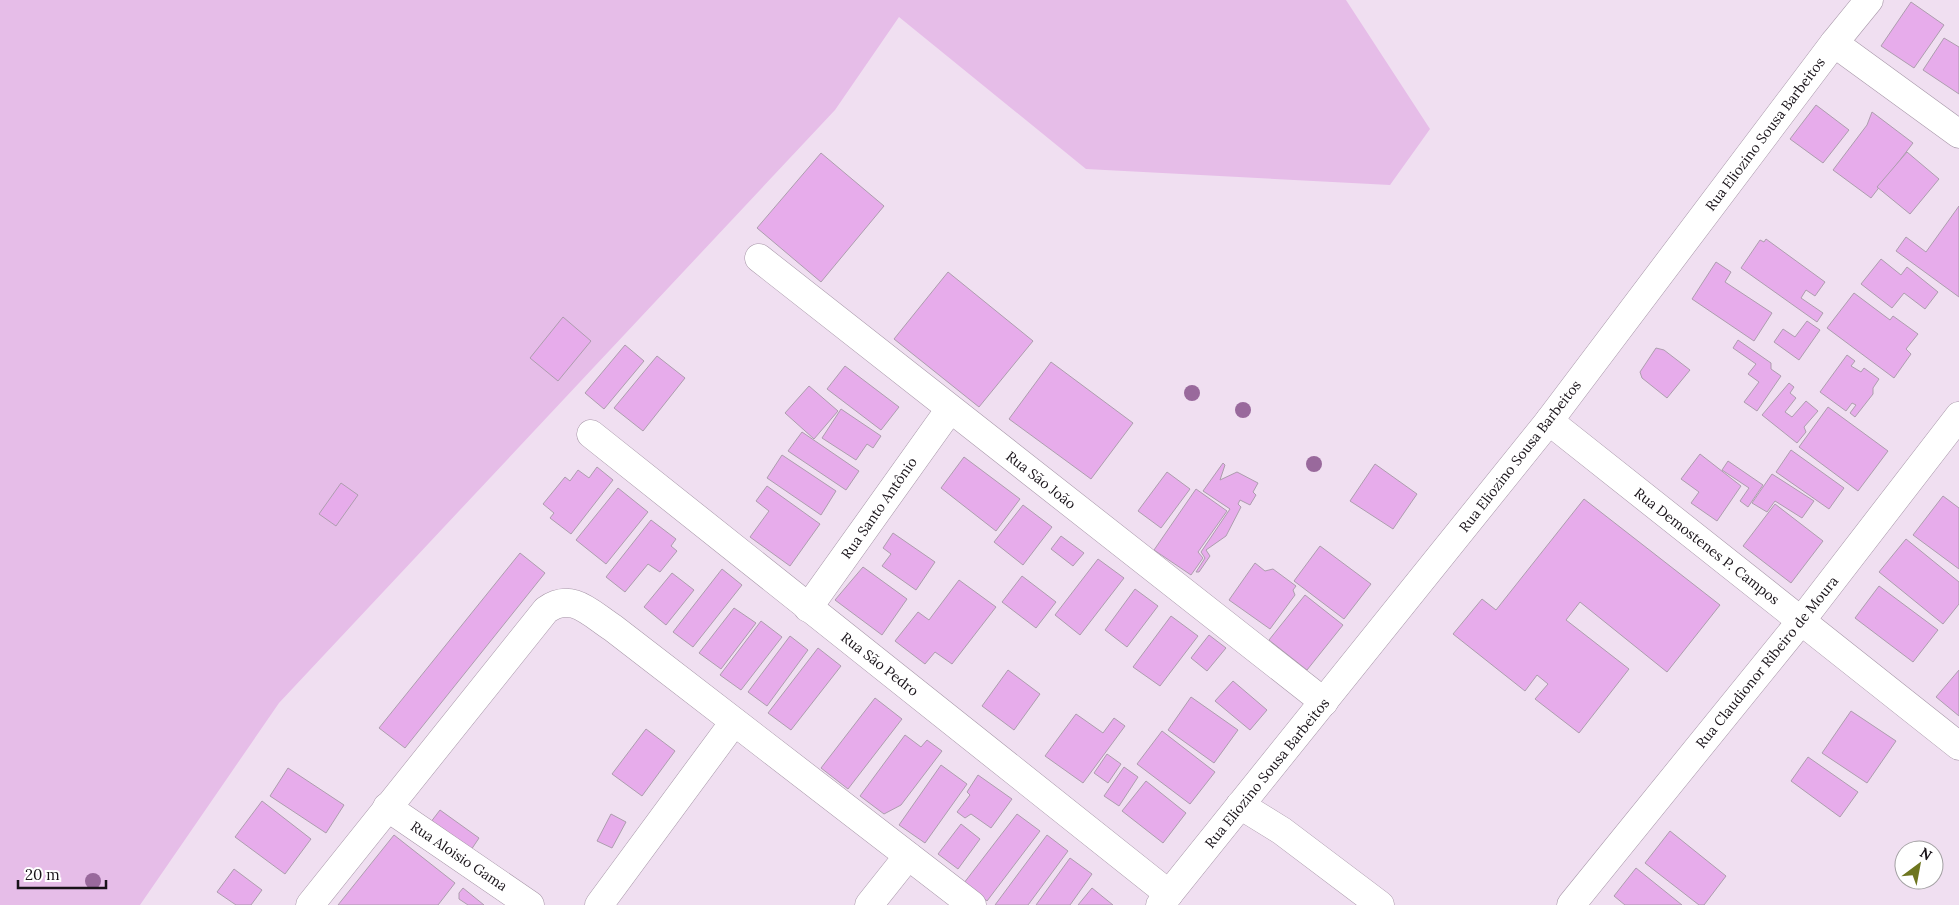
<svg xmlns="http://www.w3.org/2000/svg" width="1959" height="905" font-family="Lora,serif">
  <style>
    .green { fill: #e6bde8 }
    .building { fill: #e7aceb; stroke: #ad9dae }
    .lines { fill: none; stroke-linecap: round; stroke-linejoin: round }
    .street-casing { stroke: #a797a8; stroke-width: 29 }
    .street { stroke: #fff; stroke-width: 28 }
    .tree { fill: #99699c }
    .labels { text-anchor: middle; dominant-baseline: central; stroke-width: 4.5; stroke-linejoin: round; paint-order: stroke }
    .street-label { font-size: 14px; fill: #191319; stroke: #fff }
  </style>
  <rect width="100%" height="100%" fill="#f0dff1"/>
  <path class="green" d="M0 0H1346L1430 129 1390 185 1086 169 899 17 835 110 279 703 140 905H0Z"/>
  <g class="building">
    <path d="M1911 2 1944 25 1914 68 1881 46Z"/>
    <path d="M1944 38 1959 47V94L1923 70Z"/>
    <path d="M1816 105 1849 130 1823 163 1790 139Z"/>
    <path d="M1872 112 1913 143 1871 198 1833 170 1867 125Z"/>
    <path d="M1907 152 1939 179 1910 214 1877 187Z"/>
    <path d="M821 153 884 206 821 282 757 228Z"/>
    <path d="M1959 206V297L1896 251 1906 237 1926 252Z"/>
    <path d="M1766 239 1825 282 1815 296 1806 290 1801 298 1823 313 1817 322 1741 268 1760 240 1764 242Z"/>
    <path d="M1881 259 1901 275 1907 267 1938 292 1925 309 1904 293 1892 308 1861 284Z"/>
    <path d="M1716 262 1731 272 1725 282 1772 313 1754 341 1692 299Z"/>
    <path d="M948 272 1033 341 979 407 894 339Z"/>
    <path d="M1854 293 1890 320 1893 316 1918 334 1906 349 1911 354 1894 378 1827 328Z"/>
    <path d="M563 317 591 341 558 381 530 358Z"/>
    <path d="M1807 321 1820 330 1799 360 1774 342 1783 329 1795 337Z"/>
    <path d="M1738 340 1771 363V369L1781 376 1757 411 1744 402 1759 382 1748 374 1756 364 1733 348Z"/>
    <path d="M625 345 644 361 604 409 585 393Z"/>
    <path d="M1656 348 1664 350 1690 370 1667 398 1642 378 1640 372Z"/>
    <path d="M1847 355 1855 361 1851 366 1861 372 1864 368 1879 379 1873 388V394L1855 417 1850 413 1856 405 1852 403 1846 411 1820 392Z"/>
    <path d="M657 356 685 378 643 431 614 408Z"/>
    <path d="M1051 362 1133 423 1091 479 1009 419Z"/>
    <path d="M845 366 899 407 881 430 827 389Z"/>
    <path d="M1789 383 1794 387 1790 393 1796 398 1785 412 1792 417 1806 401 1818 411 1804 427 1806 432 1797 443 1762 415Z"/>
    <path d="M809 386 838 411 814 439 785 413Z"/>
    <path d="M1828 407 1888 451 1858 491 1799 447Z"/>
    <path d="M841 409 881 436 873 448 867 444 856 460 822 438Z"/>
    <path d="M802 432 859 471 846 490 788 451Z"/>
    <path d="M1791 450 1844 488 1829 509 1776 472Z"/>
    <path d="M1700 454 1741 486 1717 521 1691 503 1699 492 1681 479Z"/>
    <path d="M782 455 836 491 821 515 767 478Z"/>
    <path d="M964 457 1020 499 996 531 941 488Z"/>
    <path d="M1728 461 1763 485 1748 507 1740 501 1749 488 1722 470Z"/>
    <path d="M1223 463 1225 465 1220 480 1237 472 1258 483 1253 492 1256 495 1250 505 1240 500 1238 504 1241 507 1226 536 1206 550 1210 556 1199 572H1196L1205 558 1201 552 1230 509 1203 491Z"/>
    <path d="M1375 464 1417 494 1393 529 1350 501Z"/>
    <path d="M597 467 613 480 571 534 550 518 554 513 543 504 565 477 570 481 578 470 589 478Z"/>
    <path d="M1167 472 1190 489 1161 528 1138 511Z"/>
    <path d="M1772 474 1814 501 1802 518 1775 501 1767 512 1752 503Z"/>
    <path d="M341 483 358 495 336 526 319 514Z"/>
    <path d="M767 486 820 524 790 566 750 537 769 511 756 501Z"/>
    <path d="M618 488 648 512 606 564 576 540Z"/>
    <path d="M1196 489 1227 511 1198 552 1203 558 1191 575 1154 550Z"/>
    <path d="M1943 496 1959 508V569L1913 535Z"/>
    <path d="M1584 499 1720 605 1667 672 1580 602 1566 620 1629 669 1579 733 1535 699 1548 684 1537 675 1525 691 1453 634 1482 599 1496 610Z"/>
    <path d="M1775 504 1823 541 1791 583 1743 546Z"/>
    <path d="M1023 505 1052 527 1023 565 994 542Z"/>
    <path d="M651 520 676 539 671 546 677 551 660 572 648 564 625 592 606 577Z"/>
    <path d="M893 533 935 562 916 590 882 566 891 554 883 548Z"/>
    <path d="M1061 536 1084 553 1073 566 1051 549Z"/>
    <path d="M1906 539 1959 582V604L1943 624 1879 572Z"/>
    <path d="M1320 546 1371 584 1344 619 1294 581Z"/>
    <path d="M520 553 545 573 405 748 379 728Z"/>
    <path d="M1098 559 1124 578 1080 635 1055 615Z"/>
    <path d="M1255 563 1265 571 1273 569 1296 586 1293 590 1295 595 1270 629 1229 600Z"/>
    <path d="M863 567 907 599 882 635 835 600Z"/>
    <path d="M722 569 742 585 693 647 673 632Z"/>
    <path d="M672 573 694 590 666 625 644 607Z"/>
    <path d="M1022 576 1056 602 1036 628 1002 602Z"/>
    <path d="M959 580 996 607 952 664 935 652 925 664 895 641 918 612 929 620Z"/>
    <path d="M1879 586 1938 630 1913 662 1855 618Z"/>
    <path d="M1135 589 1158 606 1127 647 1105 630Z"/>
    <path d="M1305 595 1343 625 1307 670 1269 640Z"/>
    <path d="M734 608 756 623 721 669 699 653Z"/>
    <path d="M1171 616 1198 636 1160 686 1133 667Z"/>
    <path d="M761 621 782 637 741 690 720 675Z"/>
    <path d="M1209 635 1226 648 1207 671 1191 658Z"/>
    <path d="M790 636 808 650 767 706 748 692Z"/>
    <path d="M818 648 841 666 791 730 768 713Z"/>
    <path d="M1008 670 1040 694 1014 730 982 706Z"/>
    <path d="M1959 670V716L1936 697Z"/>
    <path d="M1233 681 1267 710 1250 730 1215 701Z"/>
    <path d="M1191 697 1238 730 1214 763 1168 730Z"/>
    <path d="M875 698 902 719 848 789 821 768Z"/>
    <path d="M1851 711 1896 741 1867 783 1822 753Z"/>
    <path d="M1076 714 1103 733 1114 718 1125 726 1083 783 1045 756Z"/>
    <path d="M646 729 675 751 642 796 612 774Z"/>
    <path d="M1162 731 1215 772 1190 804 1137 764Z"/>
    <path d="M905 735 921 747 927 740 942 751 901 805 884 814 860 796Z"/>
    <path d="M1107 754 1121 764 1108 783 1094 773Z"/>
    <path d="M1808 757 1858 792 1840 817 1791 781Z"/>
    <path d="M941 765 967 784 925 843 899 825Z"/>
    <path d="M1124 767 1138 777 1119 806 1104 796Z"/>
    <path d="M288 768 344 805 326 833 270 796Z"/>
    <path d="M978 775 1012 799 991 828 971 814 965 818 957 812 970 795 967 792Z"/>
    <path d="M1146 781 1186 813 1163 843 1122 811Z"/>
    <path d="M262 801 311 839 285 874 235 837Z"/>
    <path d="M440 810 479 838 467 856 427 827Z"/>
    <path d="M611 814 626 822 612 848 597 841Z"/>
    <path d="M1017 814 1040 831 987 901 964 883Z"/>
    <path d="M961 824 980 839 958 869 938 854Z"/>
    <path d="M1670 831 1726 876 1704 905H1699L1645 863Z"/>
    <path d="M394 835 455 883 438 905H338Z"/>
    <path d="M1047 835 1068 851 1028 905H995Z"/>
    <path d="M1070 858 1092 874 1070 905H1036Z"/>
    <path d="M1636 868 1682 905H1625L1614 896Z"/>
    <path d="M234 869 262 890 251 905H236L217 892Z"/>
    <path d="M463 888 484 905H468L459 899V893Z"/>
    <path d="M1092 888 1113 905H1078Z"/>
  </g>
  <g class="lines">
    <g class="street-casing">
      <g id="street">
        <path d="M1834 43 1959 134"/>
        <path d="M759 258 1324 702"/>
        <path d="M1549 421 1959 746"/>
        <path d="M591 434 1169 894"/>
        <path d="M808 608 950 409"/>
        <path d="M1240 805 1282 831 1380 905"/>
        <path d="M387 807 530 905"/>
        <path d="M310 905 546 610C572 591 591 614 613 628L972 905"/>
        <path d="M599 905 734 722"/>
        <path d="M869 905 908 856"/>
        <path d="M1160 905 1549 421 1834 43 1869 0"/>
        <path d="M1571 905 1801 621 1959 416"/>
      </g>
    </g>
    <use href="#street" class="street"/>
  </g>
  <g class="tree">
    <circle cx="1192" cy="393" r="8"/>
    <circle cx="1243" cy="410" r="8"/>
    <circle cx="1314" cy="464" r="8"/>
    <circle cx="93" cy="881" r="8"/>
  </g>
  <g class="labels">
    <g class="street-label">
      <text transform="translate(1765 134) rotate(-53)">Rua Eliozino Sousa Barbeitos</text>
      <text transform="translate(1520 456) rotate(-52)">Rua Eliozino Sousa Barbeitos</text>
      <text transform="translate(1041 480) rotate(38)">Rua São João</text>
      <text transform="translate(879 508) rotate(-55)">Rua Santo Antônio</text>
      <text transform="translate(1707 546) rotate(38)">Rua Demostenes P. Campos</text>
      <text transform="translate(1767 662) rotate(-51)">Rua Claudionor Ribeiro de Moura</text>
      <text transform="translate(880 664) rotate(38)">Rua São Pedro</text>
      <text transform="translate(1267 773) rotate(-51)">Rua Eliozino Sousa Barbeitos</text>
      <text transform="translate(459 856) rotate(34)">Rua Aloisio Gama</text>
    </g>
  </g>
  <g transform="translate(1919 865) rotate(32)"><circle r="24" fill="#ffffff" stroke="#a3a1a3"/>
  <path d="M0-4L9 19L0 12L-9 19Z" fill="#6e761f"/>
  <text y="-8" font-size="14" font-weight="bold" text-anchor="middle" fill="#191319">N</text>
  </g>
  <path d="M18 880v8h88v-8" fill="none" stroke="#191319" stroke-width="2.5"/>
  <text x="25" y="880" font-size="15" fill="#191319" stroke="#ffffff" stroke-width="4" paint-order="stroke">20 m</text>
</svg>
